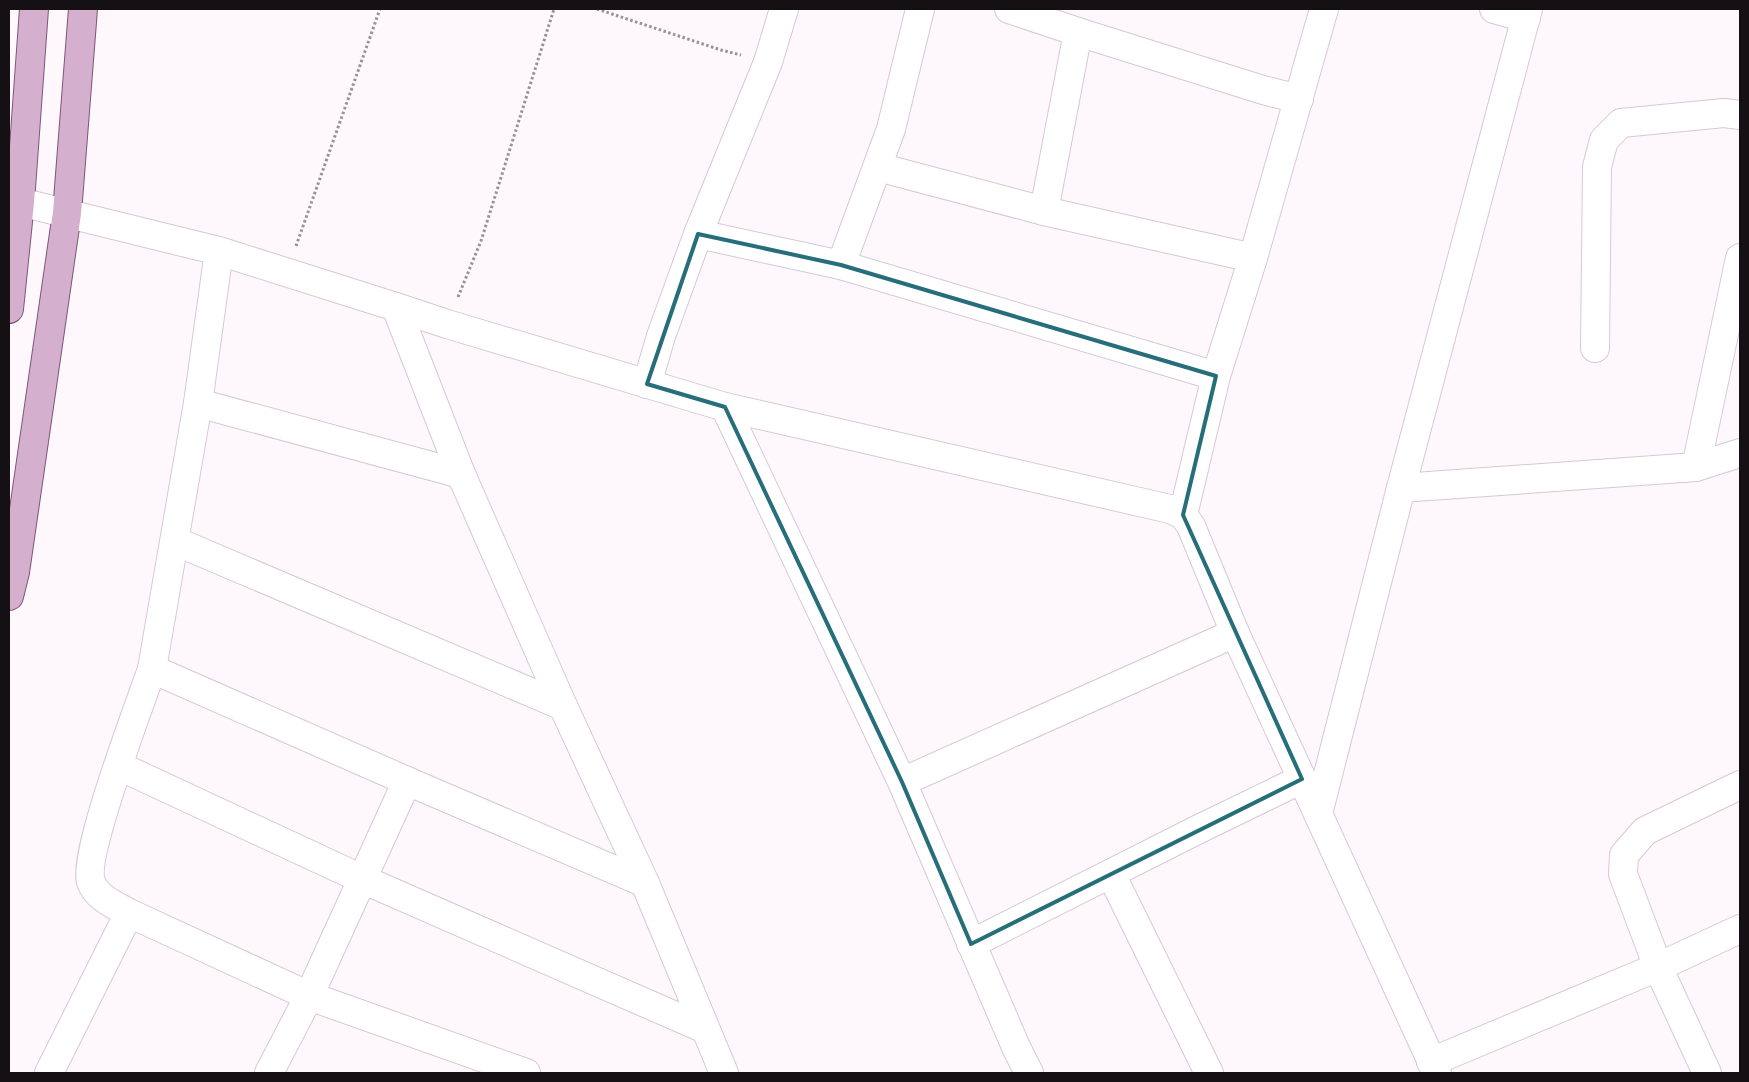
<svg xmlns="http://www.w3.org/2000/svg" width="1749" height="1082" font-family="'Exo 2',sans-serif">
  <style>
    .lines { fill: none; stroke-linecap: round; stroke-linejoin: round }
    .minor-casing { stroke: #d7c8d4; stroke-width: 30 }
    .major-casing { stroke: #7e5678; stroke-width: 30 }
    .path { stroke: #979296; stroke-width: 3; stroke-dasharray: 2.5 2.5; stroke-linecap: butt }
    .minor { stroke: #fff; stroke-width: 28 }
    .major { stroke: #d4b0ce; stroke-width: 28 }
    .marked { fill: none; stroke: #276e7b; stroke-width: 4; stroke-linejoin: round }
  </style>
  <rect width="100%" height="100%" fill="#fef8fd"/>
  <g class="lines">
    <g class="minor-casing">
      <g id="minor">
        <path d="M784 9 768 62 698 234 841 265 1216 376 1183 515"/>
        <path d="M1009 9 1078 32 1044 211 1253 258"/>
        <path d="M1494 9 1526 18"/>
        <path d="M1078 32 1263 90 1299 99"/>
        <path d="M878 167 1044 211"/>
        <path d="M20 202 219 251 396 307 461 474 563 706 645 883 724 1073"/>
        <path d="M219 251 198 403 152 669 407 781"/>
        <path d="M841 265 891 129 920 9"/>
        <path d="M396 307 447 324 725 407 1170 509 1183 515 1191 526 1235 633 1437 1073"/>
        <path d="M1595 348 1597 167 1604 140 1621 123 1724 113 1740 115"/>
        <path d="M1216 376 1253 258 1324 9"/>
        <path d="M647 384 661 336 698 234"/>
        <path d="M198 403 461 474"/>
        <path d="M725 407 902 782 1016 1047 1029 1073"/>
        <path d="M1696 467 1740 453"/>
        <path d="M1401 488 1696 467 1740 258"/>
        <path d="M175 541 563 706"/>
        <path d="M119 766 362 879 705 1029"/>
        <path d="M902 782 1235 633"/>
        <path d="M1318 814 1401 488 1528 9"/>
        <path d="M1111 874 1209 1073"/>
        <path d="M129 913C115 905 97 898 91 882 82 855 140 704 152 669"/>
        <path d="M971 944 1199 829 1302 779"/>
        <path d="M1431 1062 1658 967 1740 929"/>
        <path d="M49 1073 129 913 309 996 526 1073"/>
        <path d="M269 1073 309 996 407 781 645 883"/>
        <path d="M1707 1073 1658 967 1623 874 1624 855 1645 831 1740 785"/>
      </g>
    </g>
    <g class="major-casing">
      <g id="major">
        <path d="M9 309 20 202 34 9"/>
        <path d="M9 596 15 572 67 213 83 9"/>
      </g>
    </g>
    <g class="path">
      <path d="M597 9 721 50 741 55"/>
      <path d="M296 246 380 9"/>
      <path d="M458 297 481 241 554 9"/>
    </g>
    <use href="#minor" class="minor"/>
    <use href="#major" class="major"/>
  </g>
  <path class="marked" d="M698 234 841 265 1216 376 1183 515 1302 779 971 944 902 782 725 407 647 384Z"/>
  <rect width="1749" height="1082" fill="none" stroke="#141013" stroke-width="20"/>
</svg>
